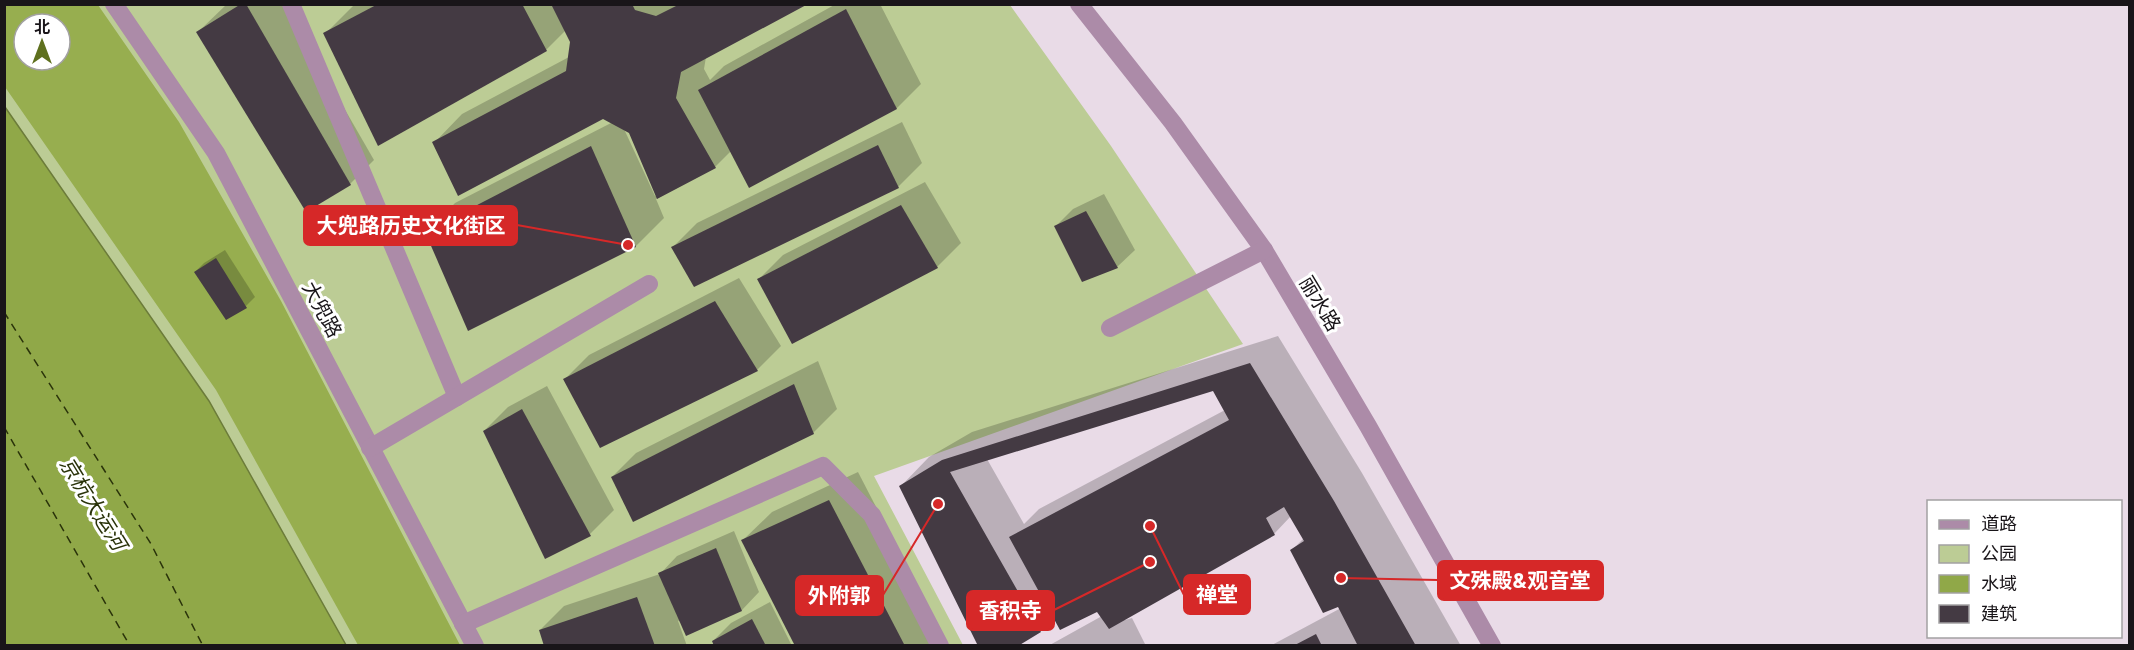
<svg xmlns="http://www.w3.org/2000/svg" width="2134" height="650" font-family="Barlow,'Noto Sans SC',sans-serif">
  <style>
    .green { fill: #bccc95; fill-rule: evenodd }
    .forest { fill: #97ae4f; fill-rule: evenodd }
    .water { fill: #90a848; stroke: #6c7c3a; stroke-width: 1.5 }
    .shadow { fill: #0003; fill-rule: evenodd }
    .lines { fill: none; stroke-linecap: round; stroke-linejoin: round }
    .ferry { stroke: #2a330a; stroke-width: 1.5; stroke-dasharray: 8 6; stroke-linecap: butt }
    .building { fill: #443a43 }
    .minor { stroke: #ac8ba8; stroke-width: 18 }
    .labels { text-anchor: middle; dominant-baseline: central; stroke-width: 6; stroke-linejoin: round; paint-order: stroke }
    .street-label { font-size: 20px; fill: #191519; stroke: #fff }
    .water-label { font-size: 21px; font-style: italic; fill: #2a330a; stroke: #fff }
    .leader { fill: none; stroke: #d62828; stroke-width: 2 }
    .callout-dot { fill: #d62828; stroke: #fff; stroke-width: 2 }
    .callout { fill: #d62828; stroke: #d62828; stroke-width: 2 }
    .callout-label { font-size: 21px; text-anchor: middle; font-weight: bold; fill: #fff }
  </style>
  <rect width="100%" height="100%" fill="#e9dbe7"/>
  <path class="green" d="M4 5H1010L1111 146 1243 344 874 476 963 645H321L5 138ZM24 24H60V60H24Z"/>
  <path class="forest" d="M4 5H98L179 122 281 301 460 645H358L216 390 5 87ZM24 24H60V60H24Z"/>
  <path class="water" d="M5 107 209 401 346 645H5Z"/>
  <g class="shadow">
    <path d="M227 4H284L374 160 350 184 307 210 198 32Z"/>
    <path d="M355 4H805L706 57 704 69 710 80 724 66 836 4H880L921 84 897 108 749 186 731 151 715 167 656 199 664 218 636 246 427 232 455 203 613 122 603 117 434 143 462 114 569 57 572 41 566 30 546 50 379 144 325 34ZM624 129 630 132 657 195 655 196Z"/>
    <path d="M902 122 922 163 898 187 673 247 697 223Z"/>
    <path d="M925 182 961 243 937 267 759 279 783 255Z"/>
    <path d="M1104 194 1135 250 1117 267 1056 226 1073 209Z"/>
    <path d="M225 250 255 297 246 306 195 272 204 263Z"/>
    <path d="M739 278 781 346 757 370 565 379 589 355Z"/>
    <path d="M1278 336 1362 473 1461 646H1270L1341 608 1292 550 1304 538 1291 516 1274 534 1124 618 1125 620 1132 618 1146 646H1048L1102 616 1097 610 1054 617 1040 631 901 486 929 457 972 432ZM1214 389 1225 410 1039 509 1024 524 987 459Z"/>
    <path d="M818 361 837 409 813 433 612 477 636 453Z"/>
    <path d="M547 386 614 510 590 534 484 431 508 407Z"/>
    <path d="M858 472 948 646H797L743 540 772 512Z"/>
    <path d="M734 531 759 592 742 610 687 634 681 620 678 621 687 646H546L540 630 564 606 660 574 677 556Z"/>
    <path d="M770 602 792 646H716L713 641 731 623Z"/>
  </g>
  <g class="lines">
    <g class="ferry">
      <path d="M4 312 151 544 203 646"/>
      <path d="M4 427 130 646"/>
    </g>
  </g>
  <g class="building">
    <path d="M241 4H246L351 185 306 212 196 32Z"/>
    <path d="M378 4H522L547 51 378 146 323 33Z"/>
    <path d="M551 4H632L635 10 656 16 680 4H808L681 72 676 98 716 168 657 199 629 133 603 119 458 196 432 142 566 71 570 42Z"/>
    <path d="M846 9 897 109 749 188 698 90Z"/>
    <path d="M878 145 899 188 694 287 671 247Z"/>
    <path d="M591 146 636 247 468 331 425 232Z"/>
    <path d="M901 205 938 268 792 344 757 279Z"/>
    <path d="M1086 211 1118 268 1082 282 1054 226Z"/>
    <path d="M216 258 247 308 226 320 194 272Z"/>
    <path d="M715 301 758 371 600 448 563 379Z"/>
    <path d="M1250 363 1334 501 1416 646H1358L1338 607 1323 613 1290 550 1304 541 1284 507 1266 518 1275 535 1109 629 1097 612 1060 630 1009 537 1229 420 1213 391 950 472 1041 632 1018 646H978L899 486 942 460Z"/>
    <path d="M794 384 814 434 633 522 611 477Z"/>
    <path d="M522 409 591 536 545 559 483 431Z"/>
    <path d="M829 500 905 646H795L741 540Z"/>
    <path d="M716 548 742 611 686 636 658 573Z"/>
    <path d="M637 597 655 646H544L539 630Z"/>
    <path d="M752 619 766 646H714L712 641Z"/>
    <path d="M1316 634 1322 646H1293Z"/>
  </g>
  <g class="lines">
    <g class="minor">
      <path d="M114 4 216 153 475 646"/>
      <path d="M291 4 457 397"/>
      <path d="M1079 4 1173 123 1264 250 1368 426 1492 646"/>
      <path d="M1110 328 1264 250"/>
      <path d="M370 448 649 284"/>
      <path d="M463 624 823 466 872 515 940 646"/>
    </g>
  </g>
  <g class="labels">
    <g class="street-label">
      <text transform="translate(1321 303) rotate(59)">丽水路</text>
      <text transform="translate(323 309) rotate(62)">大兜路</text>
    </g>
    <g class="water-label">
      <text transform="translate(94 503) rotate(58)">京杭大运河</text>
    </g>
  </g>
  <path class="leader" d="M628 245L517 225M1341 578L1438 580M1150 526L1184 595M938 504L883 595M1150 562L1054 610"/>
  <g class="callout-dot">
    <circle cx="628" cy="245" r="6"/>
    <circle cx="1341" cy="578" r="6"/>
    <circle cx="1150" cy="526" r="6"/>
    <circle cx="938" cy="504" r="6"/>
    <circle cx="1150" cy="562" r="6"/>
  </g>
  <g class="callout">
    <rect x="304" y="206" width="213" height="39" rx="6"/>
    <rect x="1438" y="561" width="165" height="39" rx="6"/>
    <rect x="1184" y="575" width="66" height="39" rx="6"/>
    <rect x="796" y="576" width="87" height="39" rx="6"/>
    <rect x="967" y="591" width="87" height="39" rx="6"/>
  </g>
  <g class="callout-label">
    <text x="411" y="233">大兜路历史文化街区</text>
    <text x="1520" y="588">文殊殿&amp;观音堂</text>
    <text x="1217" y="602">禅堂</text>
    <text x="839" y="603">外附郭</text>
    <text x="1010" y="618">香积寺</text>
  </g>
  <rect width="2134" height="650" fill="none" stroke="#191519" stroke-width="12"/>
  <rect x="1927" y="500" width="195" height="138" fill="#ffffff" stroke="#a3a1a3" stroke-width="1.5"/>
  <rect x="1939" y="520" width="30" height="9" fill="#ac8ba8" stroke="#a3a1a3" stroke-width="1.5"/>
  <text x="1981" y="530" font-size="18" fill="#191519">道路</text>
  <rect x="1939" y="545" width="30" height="18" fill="#bccc95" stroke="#a3a1a3" stroke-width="1.5"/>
  <text x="1981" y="560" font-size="18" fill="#191519">公园</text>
  <rect x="1939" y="575" width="30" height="18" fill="#90a848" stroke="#a3a1a3" stroke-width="1.5"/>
  <text x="1981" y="590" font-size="18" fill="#191519">水域</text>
  <rect x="1939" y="605" width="30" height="18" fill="#443a43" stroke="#a3a1a3" stroke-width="1.5"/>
  <text x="1981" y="620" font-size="18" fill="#191519">建筑</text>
  <g transform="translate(42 42)"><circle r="28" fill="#ffffff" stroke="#a3a1a3" stroke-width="1.5"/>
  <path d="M0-4.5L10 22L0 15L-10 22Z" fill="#5e701e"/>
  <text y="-9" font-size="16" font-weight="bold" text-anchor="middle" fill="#191519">北</text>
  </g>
</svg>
